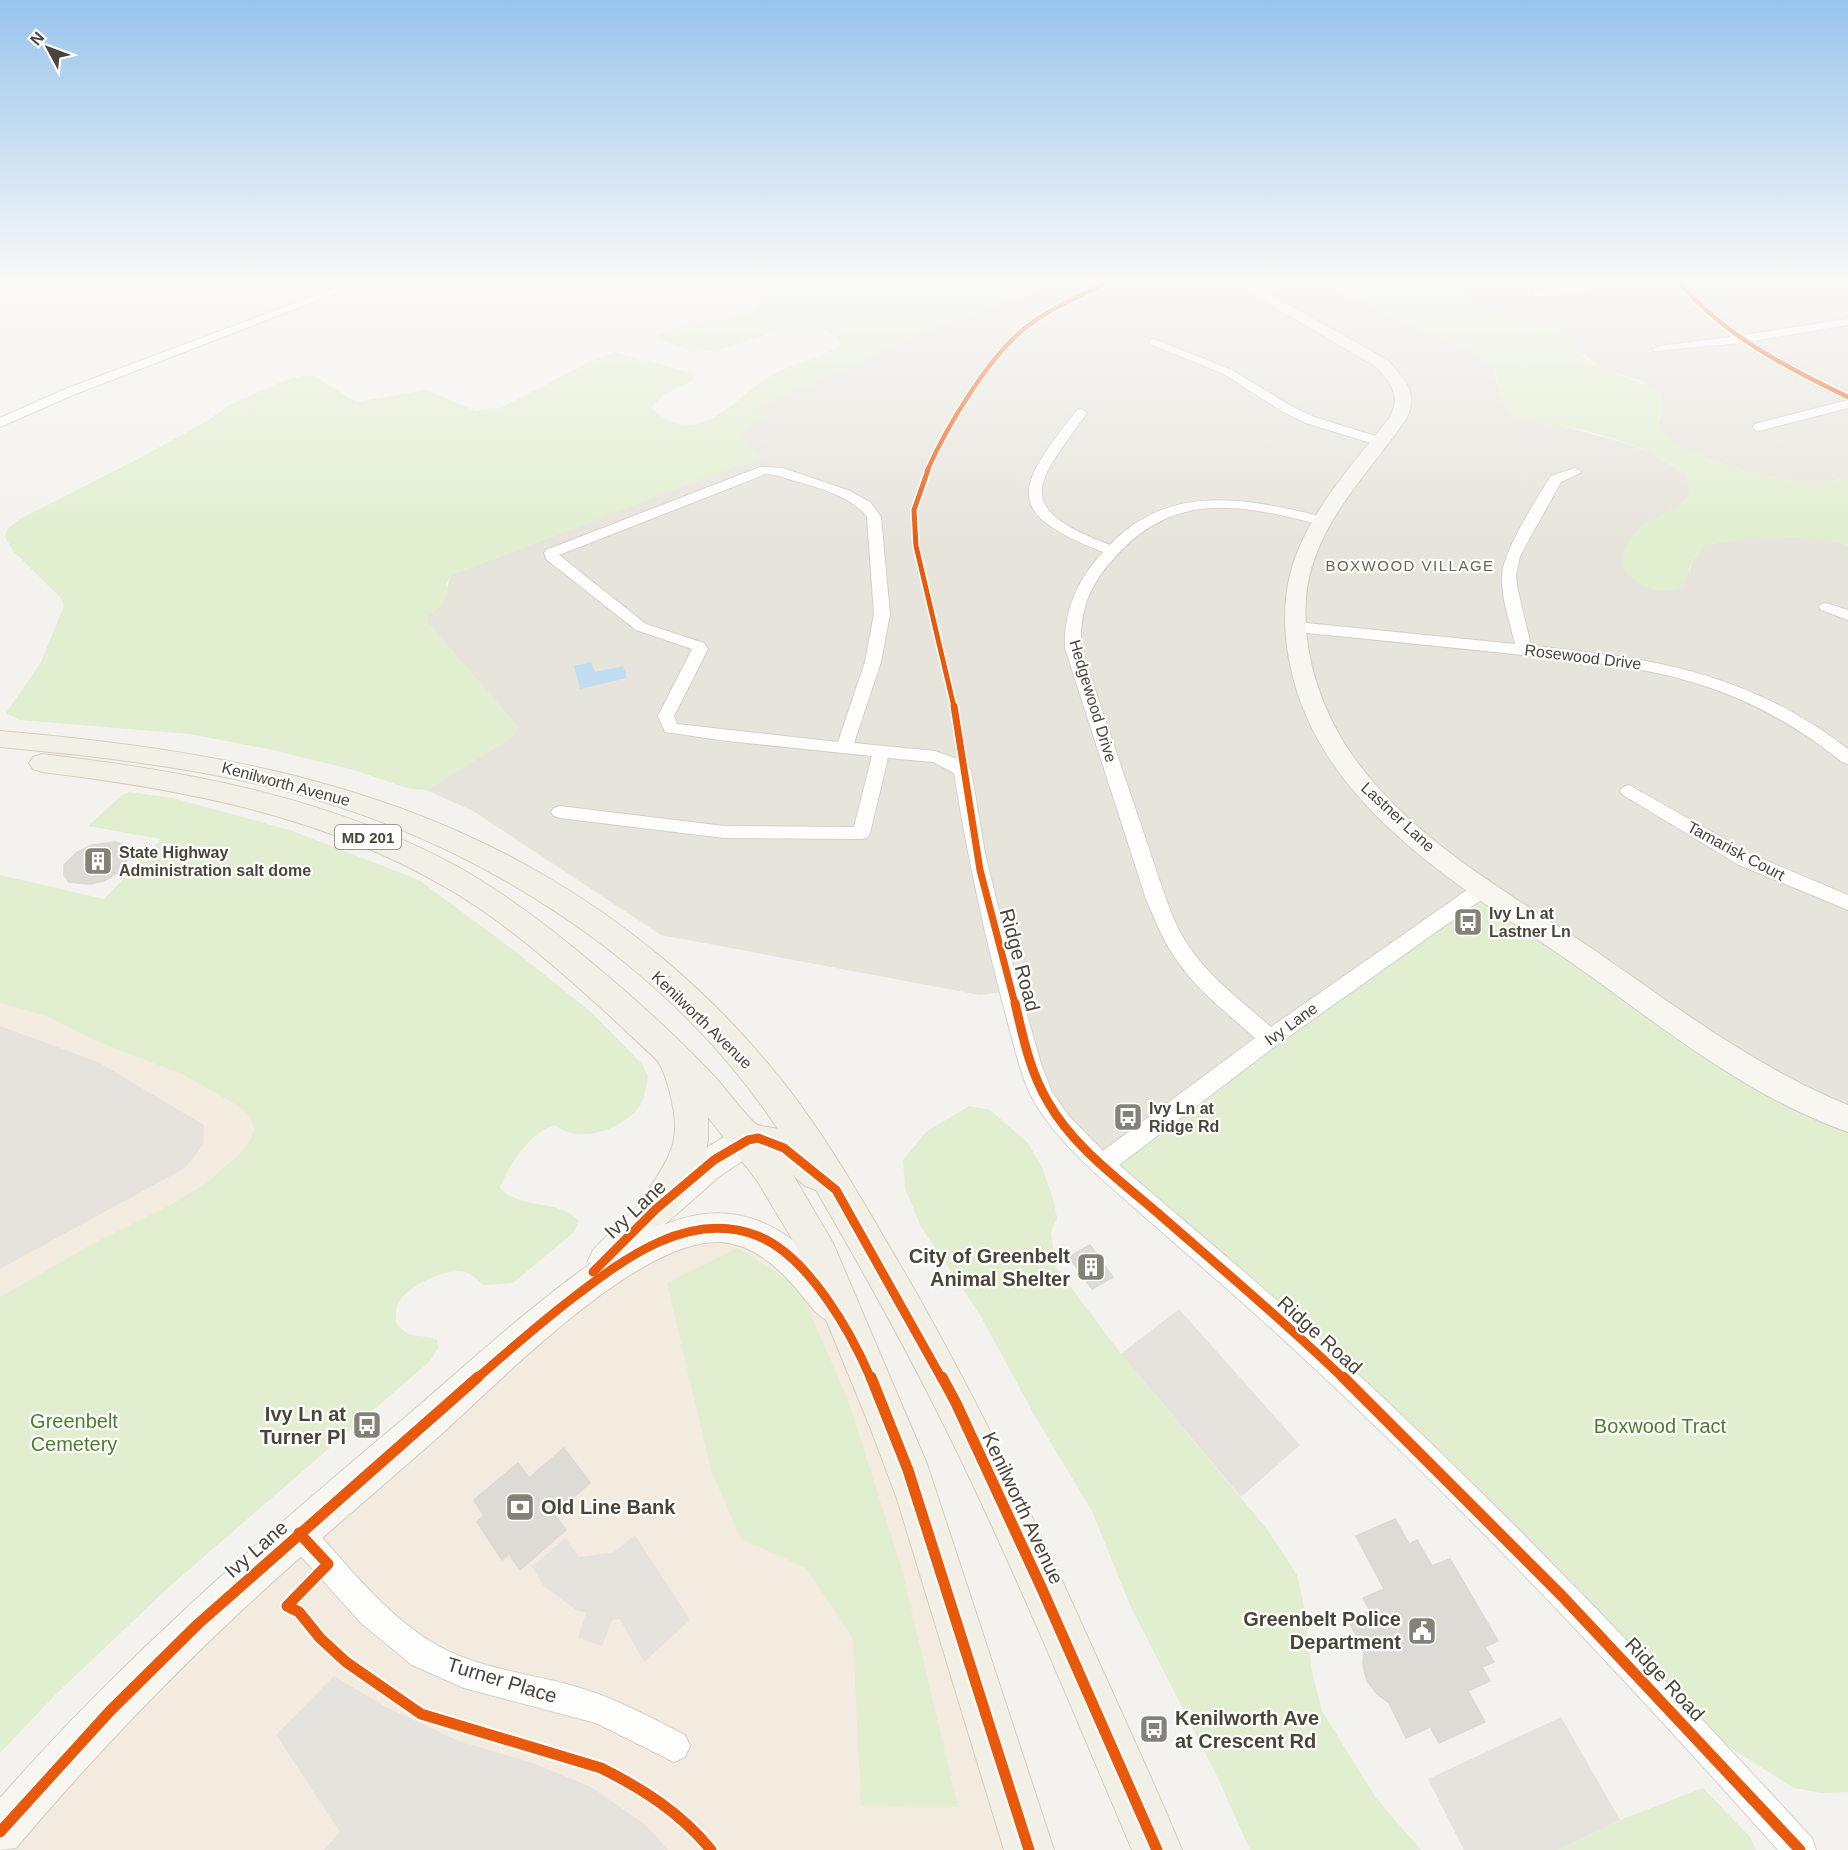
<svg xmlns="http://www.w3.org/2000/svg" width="1848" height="1850" font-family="Helvetica,sans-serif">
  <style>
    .residential { fill: #e7e4dc }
    .commercial { fill: #f3ebdf }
    .green { fill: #e1eecf }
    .parking { fill: #e6e3df }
    .water { fill: #c0ddf1 }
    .building { fill: #dedbd6; stroke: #dcd9d4; stroke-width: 1.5 }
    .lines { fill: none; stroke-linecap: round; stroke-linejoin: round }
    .street-casing { stroke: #d2d0cb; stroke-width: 2 }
    .secondary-casing { stroke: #d3cfc5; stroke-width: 2 }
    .primary-casing { stroke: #d6cebb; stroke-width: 2 }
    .street { fill: #fdfdfc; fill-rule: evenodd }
    .secondary { fill: #f7f6f1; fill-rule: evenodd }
    .primary { fill: #f2efe6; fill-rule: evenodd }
    .cycleway-far4-casing { stroke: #fff; stroke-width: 7 }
    .cycleway-far3-casing { stroke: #fff; stroke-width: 8 }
    .cycleway-far2-casing { stroke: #fff; stroke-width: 10 }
    .cycleway-far1-casing { stroke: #fff; stroke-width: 13 }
    .cycleway-casing { stroke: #fff; stroke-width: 15 }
    .cycleway-far4 { stroke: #e8590c; stroke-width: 4.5 }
    .cycleway-far3 { stroke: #e8590c; stroke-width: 5 }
    .cycleway-far2 { stroke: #e8590c; stroke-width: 7 }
    .cycleway-far1 { stroke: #e8590c; stroke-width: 9 }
    .cycleway { stroke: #e8590c; stroke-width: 11 }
    .labels { text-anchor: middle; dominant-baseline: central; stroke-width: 4.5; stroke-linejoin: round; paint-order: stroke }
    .far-neighbourhood-label { font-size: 15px; letter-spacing: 1.5px; fill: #6e6250; stroke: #fff }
    .shield { fill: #fff; stroke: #817c74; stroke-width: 1.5 }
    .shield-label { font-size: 15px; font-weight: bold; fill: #4b4439 }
    .street-label { font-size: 16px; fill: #4b4439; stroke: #fff }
    .poi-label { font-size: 16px; font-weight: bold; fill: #4b4439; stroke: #fff; text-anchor: start }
    .near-street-label { font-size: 20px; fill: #4b4439; stroke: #fff }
    .near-poi-label { font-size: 20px; font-weight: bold; fill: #4b4439; stroke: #fff; text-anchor: end }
    .near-park-label { font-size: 20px; fill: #4a7f2a; stroke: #fff }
  </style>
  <rect width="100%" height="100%" fill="#f4f2ee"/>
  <g class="residential">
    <path d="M1057 283H1319L1476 352 1492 366 1504 404 1511 414 1521 419 1558 425 1625 443 1652 453 1686 474 1690 492 1683 503 1689 573 1693 560 1703 547 1721 542 1749 538 1793 536 1814 537 1848 545V1119L1102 1165 1060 1122 1011 991 980 995 661 935 473 811 426 790 512 737 519 728 426 621 427 616 441 606 451 575 762 456 736 436 764 415 754 410 923 331Z"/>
    <path d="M1365 283H1848V478L1811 484 1781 479 1720 463 1693 452 1671 441 1658 427 1662 410 1644 382 1603 369 1540 323 1485 310 1471 303 1464 295 1435 285 1417 288Z"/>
  </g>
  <g class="commercial">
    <path d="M0 1003 46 1016 96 1041 184 1075 238 1106 249 1115 254 1129 251 1139 242 1151 208 1182 170 1205 92 1244 0 1297Z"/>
    <path d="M747 1232 846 1325 1025 1850H0V1832L30 1797 648 1246Z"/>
  </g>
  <g class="green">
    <path d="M760 283H1057L923 331 755 410 764 415 737 436 763 456 451 575 446 585 448 595 441 606 427 616 426 621 519 728 512 737 426 790 410 789 354 770 273 750 190 734 20 720 6 713 41 662 64 606 61 598 14 552 5 537 7 529 20 519 136 460 207 421 229 405 283 381 301 376H314L356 402 426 390 476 411 501 408 589 362 614 352 692 373 693 380 663 395 651 408C702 453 733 396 774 374 796 362 821 359 841 344 815 301 745 350 707 351 691 352 673 346 658 338V335L668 331 755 311 762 301 757 289Z"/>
    <path d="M1319 283H1365L1417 288 1445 285 1456 288 1471 303 1485 310 1560 328 1570 334C1576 369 1632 376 1659 390L1662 399 1658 427 1672 441 1720 463 1781 479 1811 484 1848 478V545C1809 536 1772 534 1732 541 1724 542 1713 543 1705 547 1692 554 1688 575 1683 587 1670 593 1660 593 1647 587 1635 582 1620 572 1623 557 1631 514 1671 522 1690 492L1685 474C1651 447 1603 434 1561 426 1545 423 1524 425 1511 414 1499 404 1501 382 1492 368 1489 362 1481 356 1476 352Z"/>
    <path d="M129 792 173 798 290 830 419 880 516 952 591 1012 642 1064 648 1077C646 1085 645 1097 641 1104 627 1128 578 1146 555 1125 532 1130 507 1167 500 1188 522 1211 557 1198 579 1221L573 1233 513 1283 484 1285C479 1282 474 1276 468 1273 449 1265 406 1286 398 1304 395 1310 396 1317 396 1323 411 1342 418 1332 437 1340L438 1348 430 1361 170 1586 55 1695 0 1753V1297L92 1244 170 1205 208 1182 242 1151 251 1139 254 1129 249 1115 238 1106 184 1075 96 1041 46 1016 0 1003V875L104 899 161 839 88 826 122 795Z"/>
    <path d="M1484 888 1848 1119V1792L1821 1793 1794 1788 1677 1714 1537 1568 1102 1165Z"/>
    <path d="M969 1106 990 1110 1028 1143 1042 1167 1054 1202 1057 1218 1051 1232 1055 1266 1121 1354 1266 1528 1297 1575 1304 1606 1312 1672 1322 1711 1376 1798 1421 1850H1250L1217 1776 1130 1605 1092 1511 1036 1418 980 1315 921 1227 905 1188 903 1160 926 1132Z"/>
    <path d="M737 1248 798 1286 848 1400 901 1566 958 1807 861 1806 853 1638 806 1568 741 1539 711 1470 667 1283Z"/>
    <path d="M1703 1788 1750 1837 1756 1850H1558L1620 1820Z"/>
  </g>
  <g class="parking">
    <path d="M0 1026 98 1062 204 1125 203 1145 185 1168 0 1269Z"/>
    <path d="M1179 1309 1300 1445 1241 1497 1121 1354Z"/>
    <path d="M635 1535 690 1620 644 1662 620 1619 612 1620 602 1646 578 1638 586 1613 576 1610 544 1586 532 1567 565 1538 579 1557 614 1552Z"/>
    <path d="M334 1676 384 1706 459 1741 533 1763 591 1787 646 1825 668 1850H324L340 1832 276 1735Z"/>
    <path d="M1561 1717 1620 1820 1558 1850H1464L1428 1779Z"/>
  </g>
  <path class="water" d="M591 662 595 672 623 666 627 678 580 689 574 666Z"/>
  <g class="building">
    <path d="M115 842 122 844 129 850V858L117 873 104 881 90 884 69 882 64 875V865L77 852 92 845Z"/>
    <path d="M1090 1245 1113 1277 1092 1289 1069 1257Z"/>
    <path d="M564 1448 590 1483 554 1514 566 1530 520 1570 509 1554 502 1560 477 1522 484 1516 474 1500 518 1463 529 1478Z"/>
    <path d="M1395 1519 1409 1544 1417 1540 1432 1566 1450 1559 1498 1641 1485 1647 1494 1662 1482 1667 1490 1681 1468 1691 1485 1722 1439 1743 1430 1727 1406 1738 1389 1703 1377 1694 1367 1681 1363 1666 1364 1650 1348 1620 1370 1611 1363 1598 1384 1589 1356 1536Z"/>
  </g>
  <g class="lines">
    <g class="street-casing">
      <g id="street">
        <path d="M348 283H363L73 395 0 427V418L65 389Z"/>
        <path d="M1593 283H1685L1719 317 1744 335 1848 319V325L1752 341 1783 360 1848 392V408L1759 431 1755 430 1753 427 1755 424 1848 400 1798 377 1740 343 1655 351 1653 349 1659 346 1731 337 1692 304 1678 288H1601L1536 297 1531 294 1536 291Z"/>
        <path d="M1154 339 1232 370 1291 406 1314 417 1385 439 1387 442 1381 446 1306 423 1283 412 1224 374 1150 344V340Z"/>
        <path d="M1081 409 1087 413C1036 484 1010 507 1110 545 1170 481 1251 499 1327 518L1329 521 1322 525C1242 505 1176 489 1115 557 1090 584 1079 611 1081 648L1166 899C1172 915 1178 931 1188 945 1209 978 1242 1001 1271 1027L1477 883 1484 881 1491 883 1493 888 1491 893 1277 1045 1119 1165C1180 1218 1243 1269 1303 1324 1482 1485 1649 1661 1812 1838L1816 1850H1778C1621 1674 1459 1501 1285 1341 1237 1297 1187 1254 1138 1211 1102 1179 1062 1147 1036 1105 1020 1078 1014 1043 1005 1012 984 933 967 854 954 773L933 762 888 758 870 833 867 838 861 839 724 838 560 818 554 816 551 812 554 808 560 806 724 826 854 827 872 756 727 741 665 732 658 716 692 649 636 630 547 560 544 553 546 550 760 467 783 468 850 491 870 502 881 517 890 614 881 662 854 743 935 751 958 759 971 770 985 853 1008 948 1041 1064 1052 1092 1068 1115 1103 1151 1255 1038C1230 1015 1201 994 1181 966 1165 946 1156 922 1146 899L1065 648C1064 609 1077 581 1103 552 1000 512 1017 487 1077 410ZM766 474 776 475C805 485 848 492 867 517L874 614 865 662 838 742 677 724 674 716 708 649 704 643 646 624 559 555Z"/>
        <path d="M1575 468 1582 472 1561 482 1520 556 1516 575 1517 586 1531 646C1650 657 1750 673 1848 749V764L1842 762C1738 679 1651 667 1523 655 1448 647 1372 639 1296 632L1288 627 1296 622 1515 644C1510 623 1501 597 1502 576 1503 551 1537 498 1551 476Z"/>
        <path d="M1826 603 1848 610V620L1821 610 1819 607 1821 604Z"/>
        <path d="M1629 785 1753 855 1848 895V910L1739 865 1623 795 1620 791 1623 787Z"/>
        <path d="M299 1519 309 1523C347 1565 384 1613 433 1643 477 1669 529 1673 577 1687 615 1698 650 1717 685 1735L690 1746 685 1757 674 1762 596 1723 464 1688 412 1665 362 1624 289 1543 285 1533 289 1523Z"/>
      </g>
    </g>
    <g class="secondary-casing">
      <g id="secondary">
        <path d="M1233 283H1251L1387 360C1404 377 1420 394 1406 419 1368 475 1312 526 1306 598 1302 652 1320 707 1350 752 1409 838 1506 891 1591 948 1674 1005 1754 1067 1848 1105V1132C1745 1096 1660 1025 1572 963 1461 886 1315 805 1289 659 1282 621 1284 583 1299 548 1320 499 1358 458 1390 417 1402 396 1390 381 1375 366Z"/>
        <path d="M748 1126 759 1130 764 1140 759 1150 720 1176 664 1225C722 1200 772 1216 815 1260 828 1274 841 1288 848 1305L843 1317 831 1322C816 1316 810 1305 800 1293 779 1268 754 1244 720 1242 636 1239 497 1385 435 1440 370 1497 303 1553 240 1612 161 1686 86 1765 16 1848L0 1850V1798C122 1659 260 1539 402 1420 464 1367 523 1312 590 1264L588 1261 593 1250C634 1209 693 1146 748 1126Z"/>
      </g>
    </g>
    <g class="primary-casing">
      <path id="primary" d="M0 731C189 747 374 777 540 873 626 922 706 989 769 1065 820 1125 859 1195 899 1263 972 1388 1034 1517 1093 1649 1123 1716 1154 1782 1182 1850H1132C1080 1727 1029 1604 972 1483 925 1383 872 1286 816 1190L805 1186 793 1175 833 1243 927 1464 1054 1850H1004L897 1499 870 1427 795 1244 758 1182 708 1117V1140L705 1156 692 1183 669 1221 656 1226 643 1221 638 1209C651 1180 677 1158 675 1123 674 1105 667 1077 659 1063 655 1057 647 1051 643 1047 625 1030 607 1013 589 997 544 957 498 917 445 887 322 815 182 789 42 772L33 769 29 763 33 757 42 754C188 771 337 798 467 872 514 900 557 933 598 968 639 1002 678 1038 714 1076 722 1084 750 1121 756 1124 762 1127 771 1127 778 1129 665 959 473 838 278 789 187 766 94 756 0 747Z"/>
    </g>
    <use href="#street" class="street"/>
    <use href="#secondary" class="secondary"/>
    <use href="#primary" class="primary"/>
    <g class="cycleway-far4-casing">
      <g id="cycleway-far4">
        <path d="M1679 283C1726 336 1785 367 1848 397"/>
        <path d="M927 471C947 426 990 354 1029 325 1053 307 1080 296 1106 283"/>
      </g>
    </g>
    <g class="cycleway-far3-casing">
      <path id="cycleway-far3" d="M928 470 914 510 916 546 954 707"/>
    </g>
    <g class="cycleway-far2-casing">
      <path id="cycleway-far2" d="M954 706 980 870 1015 1004"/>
    </g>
    <g class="cycleway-far1-casing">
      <g id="cycleway-far1">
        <path d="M1015 1003C1023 1037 1030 1072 1048 1102 1074 1148 1121 1181 1160 1215 1222 1269 1285 1322 1344 1379"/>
        <path d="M593 1272 656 1209 714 1160 748 1140 758 1138 784 1148 836 1190 942 1379"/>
        <path d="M476 1379C508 1351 540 1323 574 1297 625 1258 690 1209 758 1236 808 1256 851 1332 871 1379"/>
      </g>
    </g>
    <g class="cycleway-casing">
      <g id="cycleway">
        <path d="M871 1377 908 1470 1029 1850"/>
        <path d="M942 1377 956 1403 1042 1589 1157 1850"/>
        <path d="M1343 1377 1562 1596 1800 1850"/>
        <path d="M299 1533 328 1564 287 1606 299 1612 320 1638 346 1662 421 1714 601 1768C643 1789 681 1813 711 1850"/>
        <path d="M0 1832 110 1711 198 1624 478 1377"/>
      </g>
    </g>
    <use href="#cycleway-far4" class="cycleway-far4"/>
    <use href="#cycleway-far3" class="cycleway-far3"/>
    <use href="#cycleway-far2" class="cycleway-far2"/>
    <use href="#cycleway-far1" class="cycleway-far1"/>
    <use href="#cycleway" class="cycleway"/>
  </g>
  <linearGradient id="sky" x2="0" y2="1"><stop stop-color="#98c4ec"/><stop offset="0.52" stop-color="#faf9f7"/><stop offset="1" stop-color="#faf9f7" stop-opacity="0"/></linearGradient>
  <rect width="1848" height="542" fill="url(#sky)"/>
  <defs>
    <g id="building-square" transform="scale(1.5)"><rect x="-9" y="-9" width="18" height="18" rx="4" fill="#868178" stroke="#fff"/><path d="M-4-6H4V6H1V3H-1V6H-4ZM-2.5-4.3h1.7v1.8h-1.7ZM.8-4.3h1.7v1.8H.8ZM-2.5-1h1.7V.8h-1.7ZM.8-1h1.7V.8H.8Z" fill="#fff"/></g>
    <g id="bus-square" transform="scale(1.5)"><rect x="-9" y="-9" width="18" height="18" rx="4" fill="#868178" stroke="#fff"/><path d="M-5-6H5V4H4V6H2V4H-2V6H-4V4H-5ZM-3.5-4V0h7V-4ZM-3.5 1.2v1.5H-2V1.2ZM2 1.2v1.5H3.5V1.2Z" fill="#fff"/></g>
    <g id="bank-square" transform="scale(1.5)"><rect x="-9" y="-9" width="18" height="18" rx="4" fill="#868178" stroke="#fff"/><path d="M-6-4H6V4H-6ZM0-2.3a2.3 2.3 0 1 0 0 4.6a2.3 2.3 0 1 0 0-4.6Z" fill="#fff"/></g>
    <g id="civic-square" transform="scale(1.5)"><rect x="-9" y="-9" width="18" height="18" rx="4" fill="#868178" stroke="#fff"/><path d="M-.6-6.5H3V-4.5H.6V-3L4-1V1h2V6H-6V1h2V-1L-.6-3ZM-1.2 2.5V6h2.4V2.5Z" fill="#fff"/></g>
  </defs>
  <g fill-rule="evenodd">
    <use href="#building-square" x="98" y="861"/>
    <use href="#bus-square" x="1468" y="922"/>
    <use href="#bus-square" x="1128" y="1117"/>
    <use href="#building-square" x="1091" y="1267"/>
    <use href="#bus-square" x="367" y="1425"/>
    <use href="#bank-square" x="520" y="1507"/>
    <use href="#civic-square" x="1422" y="1631"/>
    <use href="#bus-square" x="1154" y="1729"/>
  </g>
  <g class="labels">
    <g class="far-neighbourhood-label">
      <text x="1410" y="565">BOXWOOD VILLAGE</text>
    </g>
    <rect class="shield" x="335" y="825" width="66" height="24" rx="4.5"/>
    <g class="shield-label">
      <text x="368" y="837">MD 201</text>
    </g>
    <g class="street-label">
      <text transform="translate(1583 657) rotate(7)">Rosewood Drive</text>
      <text transform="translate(1093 701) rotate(73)">Hedgewood Drive</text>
      <text transform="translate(286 784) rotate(15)">Kenilworth Avenue</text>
      <text transform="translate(1398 817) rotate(43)">Lastner Lane</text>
      <text transform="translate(1736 851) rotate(28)">Tamarisk Court</text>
      <text transform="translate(702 1020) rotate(44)">Kenilworth Avenue</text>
      <text transform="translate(1291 1024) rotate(-36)">Ivy Lane</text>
    </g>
    <g class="poi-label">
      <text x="119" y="852">State Highway<tspan x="119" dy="18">Administration salt dome</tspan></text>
      <text x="1489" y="913">Ivy Ln at<tspan x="1489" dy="18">Lastner Ln</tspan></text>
      <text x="1149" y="1108">Ivy Ln at<tspan x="1149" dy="18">Ridge Rd</tspan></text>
    </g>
    <g class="near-street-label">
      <text transform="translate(1020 960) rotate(75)">Ridge Road</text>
      <text transform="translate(635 1209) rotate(-43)">Ivy Lane</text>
      <text transform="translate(1320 1335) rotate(42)">Ridge Road</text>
      <text transform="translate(1023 1508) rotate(65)">Kenilworth Avenue</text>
      <text transform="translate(256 1549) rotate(-41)">Ivy Lane</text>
      <text transform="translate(1665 1679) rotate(47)">Ridge Road</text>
      <text transform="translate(502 1680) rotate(17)">Turner Place</text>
    </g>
    <g class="near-poi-label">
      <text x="1070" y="1256">City of Greenbelt<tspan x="1070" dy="23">Animal Shelter</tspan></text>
      <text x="346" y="1414">Ivy Ln at<tspan x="346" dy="23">Turner Pl</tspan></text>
      <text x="541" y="1507" text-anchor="start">Old Line Bank</text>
      <text x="1401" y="1619">Greenbelt Police<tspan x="1401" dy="23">Department</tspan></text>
      <text x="1175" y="1718" text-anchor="start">Kenilworth Ave<tspan x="1175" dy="23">at Crescent Rd</tspan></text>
    </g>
    <g class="near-park-label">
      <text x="74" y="1421">Greenbelt<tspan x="74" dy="23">Cemetery</tspan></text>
      <text x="1660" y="1426">Boxwood Tract</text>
    </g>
  </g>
  <g transform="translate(48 48) rotate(311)" stroke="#ffffff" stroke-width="4.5" paint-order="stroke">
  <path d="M0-4.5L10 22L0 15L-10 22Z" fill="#4b4439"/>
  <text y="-9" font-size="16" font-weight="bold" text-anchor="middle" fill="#4b4439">N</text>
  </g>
</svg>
